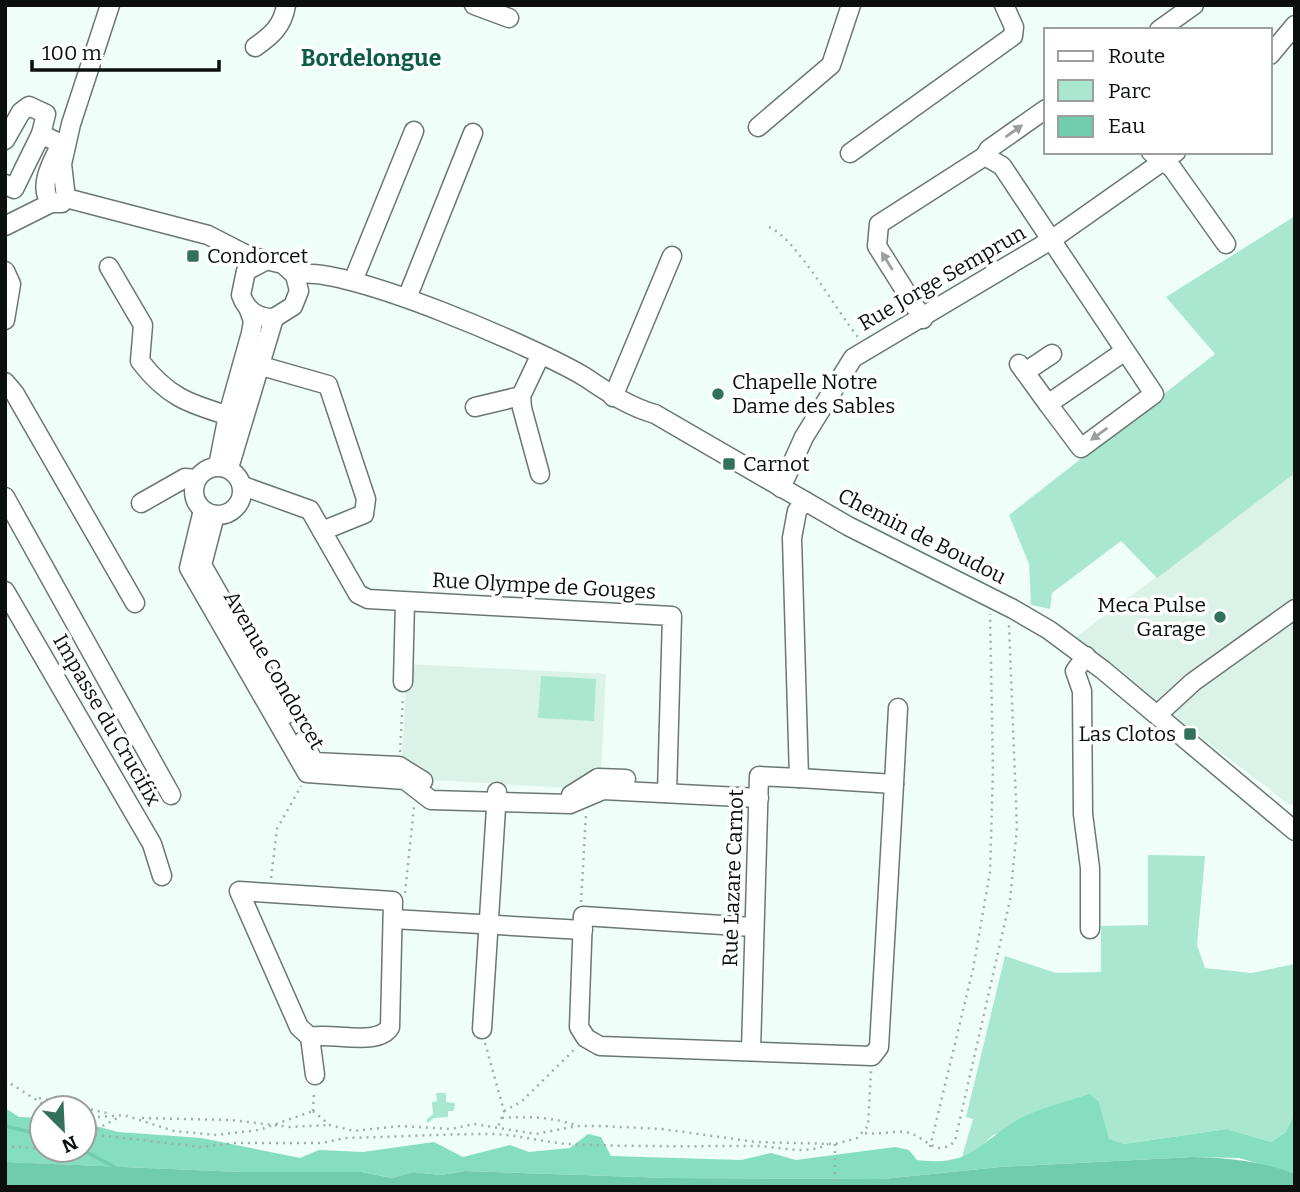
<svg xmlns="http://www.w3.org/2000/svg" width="1300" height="1192" font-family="Bitter,serif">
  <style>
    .built { fill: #dbf2e9 }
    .green { fill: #aae7d0 }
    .forest { fill: #84debf }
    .water { fill: #71ccad }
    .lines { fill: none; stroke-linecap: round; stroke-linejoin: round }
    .stream { stroke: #71ccad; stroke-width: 3.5 }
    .minor-casing { stroke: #6b7772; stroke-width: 21 }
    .path { stroke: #a2aea9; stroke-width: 2.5; stroke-dasharray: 2 5; stroke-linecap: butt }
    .minor { stroke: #fff; stroke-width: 18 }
    .oneway { fill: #9d9f9f }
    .poi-dot { fill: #34715d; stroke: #fff; stroke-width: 2.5 }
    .labels { text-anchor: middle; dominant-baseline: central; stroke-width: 7; stroke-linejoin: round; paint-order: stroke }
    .poi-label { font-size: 21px; fill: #0b100e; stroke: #fff; text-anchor: start }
    .street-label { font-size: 21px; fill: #0b100e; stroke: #fff }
    .neighbourhood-label { font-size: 23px; font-weight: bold; fill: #0c5c47; stroke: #fff }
  </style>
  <rect width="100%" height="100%" fill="#effef8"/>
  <g class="built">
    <path d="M1295 473V803L1290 805 1148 697 1076 637Z"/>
    <path d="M407 664 606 674 601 770H593L568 788 434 780 411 761 402 760Z"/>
  </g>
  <g class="green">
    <path d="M1295 216V473L1157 578 1121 541 1052 593 1050 609 1031 605 1029 564 1009 515 1215 354 1166 297Z"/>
    <path d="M541 676 596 679 594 721 538 718Z"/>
    <path d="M1148 855 1205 856 1197 945 1205 968 1251 973 1295 964V1113L1286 1132 1271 1142 1227 1129 1124 1144 1109 1140 1099 1102 993 1135 975 1152 962 1157 973 1119 966 1117 1005 956 1056 973 1101 972V926L1148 925Z"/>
    <path d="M436 1093H446V1102L455 1103 454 1111H448V1117L434 1118 428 1123 426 1120 433 1114 432 1102 437 1101Z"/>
  </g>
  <path class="forest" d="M1090 1094 1099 1102 1109 1139 1124 1144 1227 1129 1271 1142 1286 1132 1295 1113V1174L1239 1158 1192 1157 1000 1167 883 1179 669 1178 465 1171 441 1175 413 1172 392 1178 362 1172H241L5 1162V1108L19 1117 42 1118V1150H84V1127L92 1125 118 1132 201 1138 300 1158 319 1150 363 1152 434 1142 463 1157 510 1145 529 1152 570 1148 588 1134 601 1137 611 1156 741 1160 771 1153 796 1160 895 1147 909 1150 917 1160C975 1167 977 1142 1023 1117 1043 1107 1068 1101 1090 1094Z"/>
  <path class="water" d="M1192 1157C1229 1158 1261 1161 1295 1174V1187H5L7 1162 241 1172H362L392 1178 413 1172 441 1175 465 1171 669 1178 883 1179 1000 1167Z"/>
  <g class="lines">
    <g class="stream">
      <path d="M5 1126 42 1135"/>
      <path d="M83 1150 118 1169"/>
    </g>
    <g class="minor-casing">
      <g id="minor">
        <path d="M474 5 509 18"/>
        <path d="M1159 30 1194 5"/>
        <path d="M255 47C271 36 283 26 286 5"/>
        <path d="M1270 55 1295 25"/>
        <path d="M758 127 831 65 851 5"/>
        <path d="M5 140 21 112 29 106 46 114 41 134"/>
        <path d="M1151 152 1172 168 1226 244"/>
        <path d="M850 153 1013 36 1014 27 1004 5"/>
        <path d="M985 156 989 149 1046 109"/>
        <path d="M5 184 14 189 41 134 61 144"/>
        <path d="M66 198 208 235 249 256 283 264 295 275 299 291 293 306 274 318C257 318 247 311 241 295L246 271 267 260"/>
        <path d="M66 198 62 164 71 124 110 5"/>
        <path d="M51 203C38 187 51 164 59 148"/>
        <path d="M5 226 51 203H62"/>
        <path d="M109 267 143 325 140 361C171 402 196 405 242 420"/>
        <path d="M5 271 11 284 5 320"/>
        <path d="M295 275C340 262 541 350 585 377 608 392 627 406 655 414L848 526 1013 609 1049 630 1103 670 1295 831"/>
        <path d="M353 281 414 131"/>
        <path d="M407 298 473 133"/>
        <path d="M923 319 877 246 879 224 985 156 1002 166 1154 394 1081 448 1048 404 1125 351"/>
        <path d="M244 361 328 385 366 499 364 514 322 531"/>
        <path d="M1019 364 1048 404"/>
        <path d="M1025 372 1052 354"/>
        <path d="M5 382 15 394 135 603"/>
        <path d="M613 397 672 256"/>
        <path d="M475 407 521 396"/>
        <path d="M218 466 228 415 251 333 253 321 249 310"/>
        <circle cx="218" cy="491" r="24"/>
        <path d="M229 468 274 318"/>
        <path d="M540 474 522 408 521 396 540 356"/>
        <path d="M243 486 310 510 358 594 368 599 672 616 667 793"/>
        <path d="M781 488 804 437 853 358 1051 240 1176 152"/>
        <path d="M5 497 171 795"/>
        <path d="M141 503 185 478 197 479"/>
        <path d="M203 510 189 568 307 773 405 780 431 800 570 804 603 790 759 798"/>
        <path d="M215 515 202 565 287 714"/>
        <path d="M5 591 152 844 162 876"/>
        <path d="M1086 656 1075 671 1082 691 1083 814 1090 868V929"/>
        <path d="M403 682 405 602"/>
        <path d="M1157 715 1193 682 1295 609"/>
        <path d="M303 741 314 762 399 766 423 781"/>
        <path d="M894 784 898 708"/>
        <path d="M571 795 598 778 626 779"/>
        <path d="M239 891 393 901 390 1027C378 1047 332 1032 310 1037L299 1027Z"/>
        <path d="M393 919 583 930"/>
        <path d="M753 927 583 916 579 1027 586 1038 600 1046 872 1056 879 1047 894 784 799 778"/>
        <path d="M482 1029 497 792"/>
        <path d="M310 1037 315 1075"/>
        <path d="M751 1050 759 776 799 778 792 538 797 511 805 501"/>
      </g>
    </g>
    <g class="path">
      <path d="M769 227C796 238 837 312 858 337"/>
      <path d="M400 752 403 696"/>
      <path d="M271 878 277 829 301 786"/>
      <path d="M405 893 414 807"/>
      <path d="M581 902 586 815"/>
      <path d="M485 1043 504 1111 498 1127"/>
      <path d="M5 1080 49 1108"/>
      <path d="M39 1098 84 1108"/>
      <path d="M84 1108 107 1113"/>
      <path d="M313 1111 330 1125 354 1131 400 1126 451 1129 474 1124 536 1134 577 1126H602L662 1129 756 1142 835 1144 857 1138 868 1126 871 1071"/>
      <path d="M313 1111 314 1090"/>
      <path d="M504 1111 521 1102 576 1048"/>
      <path d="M84 1118 124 1115 174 1131 216 1135 259 1130 313 1111"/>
      <path d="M142 1118 231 1120 290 1127 330 1125"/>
      <path d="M502 1118C526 1116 555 1117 577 1126"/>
      <path d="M865 1133C878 1135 892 1131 905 1132 925 1134 935 1160 955 1141L1010 900 1017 828 1009 625"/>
      <path d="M88 1134 202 1147 234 1143H322L345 1138C393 1137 441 1134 489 1134 516 1134 542 1142 568 1144 631 1147 692 1146 755 1146 779 1146 805 1156 828 1144"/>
      <path d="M84 1136 121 1116"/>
      <path d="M835 1144V1187"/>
      <path d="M5 1146 57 1150"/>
      <path d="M930 1147 973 969 990 872 993 769 990 614"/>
    </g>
    <use href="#minor" class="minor"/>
  </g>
  <defs><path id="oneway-solid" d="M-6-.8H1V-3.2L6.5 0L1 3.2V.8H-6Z" transform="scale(1.75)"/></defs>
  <g class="oneway">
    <use href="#oneway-solid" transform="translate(1014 131) rotate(-35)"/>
    <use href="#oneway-solid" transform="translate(887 261) rotate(-122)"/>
    <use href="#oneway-solid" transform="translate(1099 434) rotate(144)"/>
  </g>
  <g class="poi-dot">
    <rect x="186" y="249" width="14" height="14" rx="3.5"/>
    <circle cx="718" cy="394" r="7"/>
    <rect x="722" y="457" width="14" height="14" rx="3.5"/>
    <circle cx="1220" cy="617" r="7"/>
    <rect x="1183" y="727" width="14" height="14" rx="3.5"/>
  </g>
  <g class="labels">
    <g class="poi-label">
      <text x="207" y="256">Condorcet</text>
      <text x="732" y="382">Chapelle Notre<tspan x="732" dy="24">Dame des Sables</tspan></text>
      <text x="743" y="464">Carnot</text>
      <text x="1206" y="605" text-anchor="end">Meca Pulse<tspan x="1206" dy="24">Garage</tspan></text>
      <text x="1176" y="734" text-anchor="end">Las Clotos</text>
    </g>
    <g class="street-label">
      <text transform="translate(942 278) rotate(-30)">Rue Jorge Semprun</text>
      <text transform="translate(922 536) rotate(27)">Chemin de Boudou</text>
      <text transform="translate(544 586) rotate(3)">Rue Olympe de Gouges</text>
      <text transform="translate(274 670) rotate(60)">Avenue Condorcet</text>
      <text transform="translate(107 720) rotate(60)">Impasse du Crucifix</text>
      <text transform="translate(733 878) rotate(-88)">Rue Lazare Carnot</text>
    </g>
    <g class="neighbourhood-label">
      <text x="371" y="58">Bordelongue</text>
    </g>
  </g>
  <rect width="1300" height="1192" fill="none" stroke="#0b100e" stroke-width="14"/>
  <rect x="1044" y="28" width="228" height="126" fill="#ffffff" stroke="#9d9f9f" stroke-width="2"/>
  <rect x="1058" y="51" width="35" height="10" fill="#ffffff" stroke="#9d9f9f" stroke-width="2"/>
  <text x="1108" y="63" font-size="21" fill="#0b100e">Route</text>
  <rect x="1058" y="80" width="35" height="21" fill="#aae7d0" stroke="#9d9f9f" stroke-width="2"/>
  <text x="1108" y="98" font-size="21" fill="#0b100e">Parc</text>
  <rect x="1058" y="116" width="35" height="21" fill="#71ccad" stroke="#9d9f9f" stroke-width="2"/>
  <text x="1108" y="133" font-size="21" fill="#0b100e">Eau</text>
  <g transform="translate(63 1129) rotate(156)"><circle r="33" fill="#ffffff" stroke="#9d9f9f" stroke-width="2"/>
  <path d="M0-5L12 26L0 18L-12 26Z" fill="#34715d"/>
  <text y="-10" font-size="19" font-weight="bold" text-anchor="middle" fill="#0b100e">N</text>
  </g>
  <path d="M32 60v10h187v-10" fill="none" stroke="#0b100e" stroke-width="3.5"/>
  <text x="42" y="60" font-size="21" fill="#0b100e" stroke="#ffffff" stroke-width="5" paint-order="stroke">100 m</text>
</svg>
